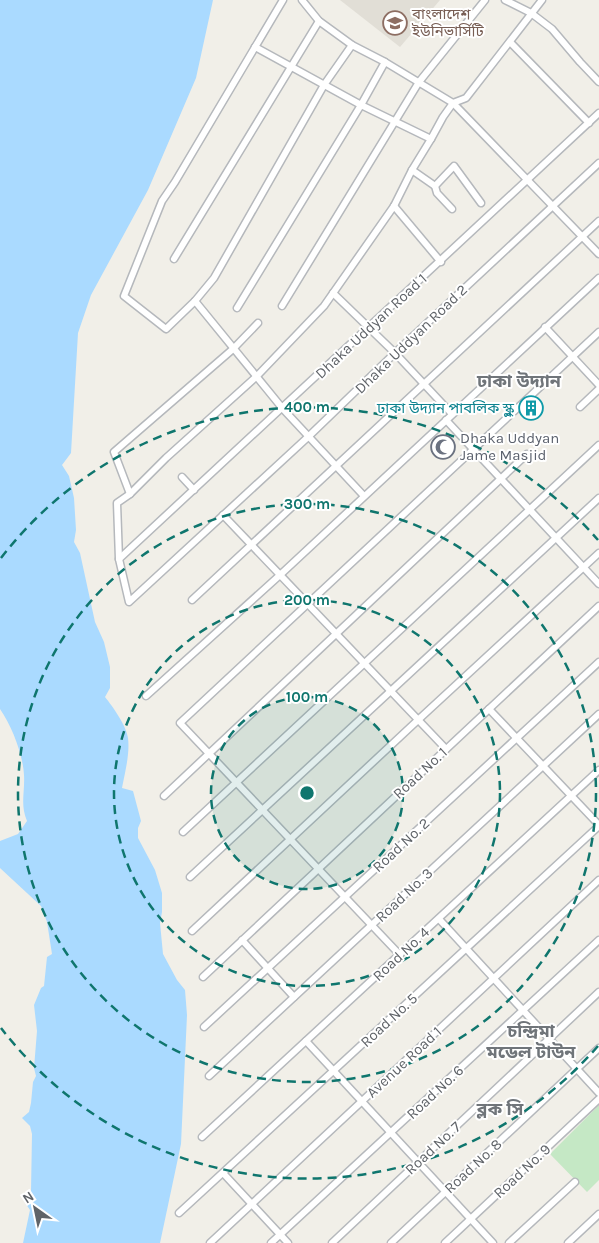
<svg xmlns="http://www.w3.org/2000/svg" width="599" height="1243" font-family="Karla,'Noto Sans Bengali',sans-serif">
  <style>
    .education { fill: #e1ded6 }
    .green { fill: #c5e8c5 }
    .water { fill: #aadaff }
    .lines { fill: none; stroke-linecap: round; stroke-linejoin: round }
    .minor-casing { stroke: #b5b8bc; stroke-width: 9 }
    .minor { stroke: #fff; stroke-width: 6 }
    .ring { fill: none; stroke: #0f766e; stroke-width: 2.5; stroke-dasharray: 9 6 }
    .labels { text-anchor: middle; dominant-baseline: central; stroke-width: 4; stroke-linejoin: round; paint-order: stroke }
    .education-label { font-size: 15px; fill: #785e54; stroke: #fff; text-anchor: start }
    .street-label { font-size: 15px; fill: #5f6368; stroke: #fff }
    .culture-label { font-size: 15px; fill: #0d838f; stroke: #fff; text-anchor: end }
    .worship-label { font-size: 15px; fill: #5b616d; stroke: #fff; text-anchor: start }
    .quarter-label { font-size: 18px; font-weight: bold; fill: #70757a; stroke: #fff }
    .centre { fill: #0f766e; stroke: #fff; stroke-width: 2.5 }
    .ring-label { font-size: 15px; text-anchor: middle; font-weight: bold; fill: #0f766e; stroke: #fff; stroke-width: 4; stroke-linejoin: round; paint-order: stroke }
  </style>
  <rect width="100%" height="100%" fill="#f1efe8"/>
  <path class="education" d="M340 0H440L400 47Z"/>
  <path class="green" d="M599 1105V1180L587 1192 550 1154Z"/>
  <path class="water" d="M0 0H213L196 78 148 190 91 295 78 333 71 453 62 465 69 476 74 498 76 530 74 542 80 553 95 622 104 642 110 667V688L105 697C113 707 126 725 128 738 130 754 125 772 122 788L133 791 141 821 138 828V838L155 870 162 893V912L160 923 163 954 177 980 185 990 187 1015 181 1144 160 1243H23L30 1210 26 1204 31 1191 32 1134 30 1126 22 1118 29 1112 31 1103 33 1082 36 1076 34 1068 37 1031 34 1005 41 988 44 986 47 957 52 954 47 922 41 906 0 868V841L18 834 27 821C20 804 25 793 24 775 23 755 12 726 0 709Z"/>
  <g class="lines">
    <g class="minor-casing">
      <g id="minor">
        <path d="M283 0 175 182 162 201 124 296 166 329 195 301 214 278 324 85 352 45"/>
        <path d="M302 0 319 21 352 45 385 62 453 103 599 254"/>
        <path d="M505 0 531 13 552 29 580 62 599 82"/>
        <path d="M542 0 466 98 453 103 443 117 431 139 412 170 394 206 324 306 257 376 166 458 130 494 117 503 119 559 129 602 308 437 395 353 599 163"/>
        <path d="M510 42 589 123"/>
        <path d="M255 47 361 105 431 139"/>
        <path d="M412 170 435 186 437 193 452 209"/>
        <path d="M435 186 454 166 481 203"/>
        <path d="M394 206 441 262"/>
        <path d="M174 259 319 21"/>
        <path d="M333 293 395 353 452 414"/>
        <path d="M195 301 283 409 364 496"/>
        <path d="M282 306 419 82 485 0"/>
        <path d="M237 308 361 105 385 62"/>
        <path d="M545 327 599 385"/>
        <path d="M580 407 599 389"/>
        <path d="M446 420 599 584"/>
        <path d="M182 477 194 490"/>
        <path d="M130 494 114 452 233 349 258 323"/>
        <path d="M223 515 446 749"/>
        <path d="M119 559 599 113"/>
        <path d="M192 600 599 221"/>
        <path d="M146 696 280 575 599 278"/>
        <path d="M489 709 599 825"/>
        <path d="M164 796 527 454"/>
        <path d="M183 832 599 445"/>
        <path d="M190 877 599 498"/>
        <path d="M439 919 599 1093"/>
        <path d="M192 931 418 720 599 553"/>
        <path d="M242 940 294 997"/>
        <path d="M400 955 180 723 599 332"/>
        <path d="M203 977 599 606"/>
        <path d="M204 1027 599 662"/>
        <path d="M306 1041 493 1243"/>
        <path d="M209 1076 599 714"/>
        <path d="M202 1137 599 770"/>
        <path d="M223 1173 288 1243"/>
        <path d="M179 1213 599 826"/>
        <path d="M210 1243 599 880"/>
        <path d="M271 1243 599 940"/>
        <path d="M332 1243 599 992"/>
        <path d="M391 1243 599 1048"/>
        <path d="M445 1243 599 1099"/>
        <path d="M509 1243 575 1182"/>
        <path d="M568 1243 599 1214"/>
      </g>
    </g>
    <use href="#minor" class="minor"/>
  </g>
  <circle cx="307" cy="793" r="96" fill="#0f766e" fill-opacity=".12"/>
  <g class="ring">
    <circle cx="307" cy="793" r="96"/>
    <circle cx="307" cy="793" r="193"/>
    <circle cx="307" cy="793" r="289"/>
    <path d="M598 1046A386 386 0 0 1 1 1028M1 558A386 386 0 0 1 598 540"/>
  </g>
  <defs>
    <g id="university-ring" transform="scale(1.25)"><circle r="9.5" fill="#fff" stroke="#8d6e63" stroke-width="1.5"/><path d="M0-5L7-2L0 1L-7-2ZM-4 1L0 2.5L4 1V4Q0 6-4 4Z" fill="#8d6e63"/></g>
    <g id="building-ring" transform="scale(1.25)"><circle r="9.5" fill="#fff" stroke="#0f9aa8" stroke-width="1.5"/><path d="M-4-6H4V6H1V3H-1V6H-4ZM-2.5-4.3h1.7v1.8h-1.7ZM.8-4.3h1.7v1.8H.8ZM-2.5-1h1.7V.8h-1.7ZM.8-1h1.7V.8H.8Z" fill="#0f9aa8"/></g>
    <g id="mosque-ring" transform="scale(1.25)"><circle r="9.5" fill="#fff" stroke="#6b7280" stroke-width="1.5"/><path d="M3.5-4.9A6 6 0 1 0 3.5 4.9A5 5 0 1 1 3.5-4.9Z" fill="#6b7280"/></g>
  </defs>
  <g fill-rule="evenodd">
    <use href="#university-ring" x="395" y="23"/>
    <use href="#building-ring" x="531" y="408"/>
    <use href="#mosque-ring" x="443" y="447"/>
  </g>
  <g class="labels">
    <g class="education-label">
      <text x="412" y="14">বাংলাদেশ<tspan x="412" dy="17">ইউনিভার্সিটি</tspan></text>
    </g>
    <g class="street-label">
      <text transform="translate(371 326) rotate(-43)">Dhaka Uddyan Road 1</text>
      <text transform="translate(411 339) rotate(-44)">Dhaka Uddyan Road 2</text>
      <text transform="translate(420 773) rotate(-43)">Road No. 1</text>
      <text transform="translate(401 845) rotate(-43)">Road No. 2</text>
      <text transform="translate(404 895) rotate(-43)">Road No. 3</text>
      <text transform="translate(401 954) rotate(-43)">Road No. 4</text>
      <text transform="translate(389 1020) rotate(-43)">Road No. 5</text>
      <text transform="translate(404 1062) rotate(-43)">Avenue Road 1</text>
      <text transform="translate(435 1092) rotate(-43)">Road No. 6</text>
      <text transform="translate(433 1148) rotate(-43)">Road No. 7</text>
      <text transform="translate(473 1166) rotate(-43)">Road No. 8</text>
      <text transform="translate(522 1171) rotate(-43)">Road No. 9</text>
    </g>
    <g class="culture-label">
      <text x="514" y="408">ঢাকা উদ্যান পাবলিক স্কুল</text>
    </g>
    <g class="worship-label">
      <text x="460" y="438">Dhaka Uddyan<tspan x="460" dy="17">Jame Masjid</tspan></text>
    </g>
    <g class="quarter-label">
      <text x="519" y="381">ঢাকা উদ্যান</text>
      <text x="531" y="1031">চন্দ্রিমা<tspan x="531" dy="21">মডেল টাউন</tspan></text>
      <text x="500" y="1109">ব্লক সি</text>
    </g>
  </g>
  <circle cx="307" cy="793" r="8" class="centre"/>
  <g class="ring-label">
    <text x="307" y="412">400 m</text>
    <text x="307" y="509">300 m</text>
    <text x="307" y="605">200 m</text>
    <text x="307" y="702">100 m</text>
  </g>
  <g transform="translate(35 1208) rotate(327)" stroke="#ffffff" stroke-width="4" paint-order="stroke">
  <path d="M0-4L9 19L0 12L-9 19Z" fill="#5f6368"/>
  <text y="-8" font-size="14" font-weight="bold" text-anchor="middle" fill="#5f6368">N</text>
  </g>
</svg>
